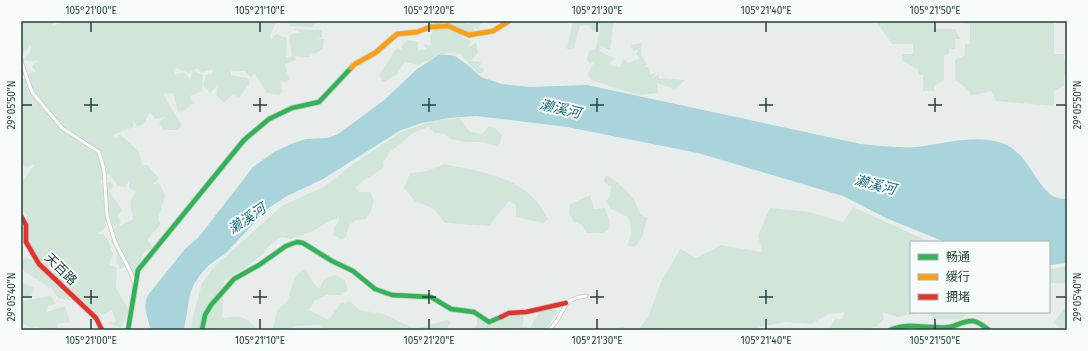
<svg xmlns="http://www.w3.org/2000/svg" width="1088" height="351" font-family="'Fira Sans','Noto Sans SC',sans-serif">
  <style>
    .green { fill: #d1e6d8; fill-rule: evenodd }
    .water { fill: #a9d4db }
    .lines { fill: none; stroke-linecap: round; stroke-linejoin: round }
    .street-casing { stroke: #c5cac8; stroke-width: 4.5 }
    .fast-casing { stroke: #c3cbc8; stroke-width: 6 }
    .slow-casing { stroke: #c3cbc8; stroke-width: 6 }
    .jam-casing { stroke: #c3cbc8; stroke-width: 6 }
    .street { stroke: #fcfcfc; stroke-width: 3 }
    .fast { stroke: #30b455; stroke-width: 4.5 }
    .slow { stroke: #ff9f0a; stroke-width: 4.5 }
    .jam { stroke: #e5322d; stroke-width: 4.5 }
    .ticks { fill: none; stroke: #24423a; stroke-width: 1.5 }
    .labels { text-anchor: middle; dominant-baseline: central; stroke-width: 4; stroke-linejoin: round; paint-order: stroke }
    .street-label { font-size: 13px; fill: #24423a; stroke: #f7fbf9 }
    .water-label { font-size: 14px; font-style: italic; fill: #1c6f80; stroke: #f7fbf9 }
    .neatline { fill: none; stroke: #24423a; stroke-width: 1.5 }
    .ticks-label { font-size: 10px; text-anchor: middle; fill: #24423a }
  </style>
  <rect width="100%" height="100%" fill="#e8edeb"/>
  <g class="green">
    <path d="M21 21H54V22L52 26 61 23 62 21H277L270 35 271 40 276 34 287 38 286 58 292 56 289 35 300 32 293 29 322 30V38L315 39H324L323 49 314 54 310 52 309 57 295 56 296 60 285 64 289 79 285 83 280 81 283 91 279 95 267 93 255 74 250 77 245 71H231V75L248 78 249 84 240 97 232 95 224 103 216 95 217 86 210 93 203 86 206 75 212 74 213 69 201 73 197 68 189 73 176 68 175 74 185 73 190 79 193 71 203 75 202 91 190 96 193 104 182 112H178L173 93 163 94 182 125 177 130H164L159 123 165 117 155 119 150 112 143 125 137 126 133 121V127L112 135 116 139 120 134 139 152 142 165H147L159 178 153 184H160L165 196 158 219 161 224 147 240 154 248 144 252 135 275H130L129 264 120 269 116 262 117 253 111 241 116 235 111 230 118 226H111L107 220 105 228 97 234H103L108 240 113 254 109 265 117 267 116 288 129 310 121 328 109 323 116 322 112 310 96 318 83 302 58 298 52 289 22 270 21 262 26 257 41 265C26 244 23 242 27 215L21 208V183L34 165 26 167 21 163V79H26L31 71 36 73 32 66 38 61 22 60 30 53 31 45 21 55ZM106 174H109L118 186 125 187 129 181V188L136 191 130 202 133 219 119 226 121 221 117 217 122 210 109 191 114 186 111 182 100 184V180L108 179Z"/>
    <path d="M288 21H317L313 27 289 26Z"/>
    <path d="M430 21H442L441 27 446 26 444 21H462V22L467 21V24L474 21H482L478 30 474 26V34L461 29 462 37 471 41 468 48 476 42 478 53 471 61 481 62 479 67 485 69 482 73H478L460 54 448 53 418 65 405 62 396 75 383 82 379 75 397 48 403 51 401 47 407 40 418 42V51L426 49 424 44 431 45 430 36 436 25Z"/>
    <path d="M573 21H614L610 50 602 47 599 51 615 59 608 65 620 67 623 59 628 63 640 58 636 54 638 50 633 51 631 45 642 43 641 55 647 64 644 67H649L651 75 656 73 651 79 659 74V78L685 80 675 89 657 83 658 93 638 95 591 80 588 74 594 62 590 64 587 60 589 51 596 49 600 27 598 21 595 32 587 25 580 26 574 48 567 49Z"/>
    <path d="M876 21H934V29H955L960 39H955V49H949V54L944 55V80L934 86V91H923V75H918V70L902 60V54H913V44H892Z"/>
    <path d="M960 21H1047L1049 23H1054V54H1064V60H1067V75H1064V86L1054 91V106L996 101 991 91 970 96V91L955 80V60L965 55V44H970V24L960 23Z"/>
    <path d="M459 118 470 132 482 134 488 127 495 128 502 135 500 143 495 146 483 142H465L450 139 445 134 435 133 429 127 413 133 389 153 383 162 384 167C375 175 364 178 356 187L358 192H370L374 200 371 211 366 219 356 220 349 225 346 237 341 239 333 235 334 227 339 221V217L326 223 313 231 291 239 282 237 270 245 264 253 248 266 224 281 222 318C241 316 244 315 258 330H191L192 321 202 283 214 267 283 205 324 187 353 164 401 132 432 121Z"/>
    <path d="M444 164C484 172 528 177 548 219L543 223 516 217V205L509 201 489 226 445 223 434 209 415 201 404 188 410 173 427 171Z"/>
    <path d="M606 175C622 185 635 196 640 214L647 218 642 238 634 247 627 245C632 237 632 226 628 217L611 209 607 201 610 195 611 187 604 182Z"/>
    <path d="M590 195 594 209 605 208 609 220 608 230 602 233H586L582 225 574 222 569 214 570 204Z"/>
    <path d="M853 207 930 242H911V312H925L897 317 882 312 884 319 876 327 857 330H827L835 319H842L845 312 829 314 811 324 785 322 759 327 757 330H619L621 327 638 330 648 318 660 284 680 249 697 258 721 245 762 252 758 235 770 208 809 212 843 222Z"/>
    <path d="M1067 266V283H1049V268L1054 269Z"/>
    <path d="M305 268 312 281 319 289 325 278 336 275 345 280 348 290 341 295H327L314 301 309 310 329 320 340 304 350 301 359 310 384 314 415 329 448 320 451 322 446 330H323L319 325 293 326 291 330H273L277 310 287 302 295 277Z"/>
    <path d="M21 282 35 288 31 296H22L21 297Z"/>
    <path d="M51 296 56 304 48 306 47 312 65 306 70 322 57 324 58 330H42L37 326 31 328 21 322V301Z"/>
    <path d="M1064 309H1067V330H1062L1054 322Z"/>
    <path d="M548 310H557L556 314 545 330H474L477 325V318L491 325 511 316 524 315 522 327 530 328 539 312Z"/>
    <path d="M929 312H968L962 319H934Z"/>
  </g>
  <path class="water" d="M439 55H450L455 56 469 66 481 77 502 84 530 87 587 85 861 144C880 146 898 148 917 147 944 144 974 134 1002 143 1027 152 1032 179 1050 194 1054 198 1061 199 1067 199V263L1049 265V242H945L886 218 843 196 698 153 567 127 476 116 449 118 422 123 401 130 323 179 287 196 267 209 227 252 209 265 200 275 194 284 190 294 184 330H151C148 318 142 307 148 295L185 249 198 238 253 167 274 152 291 144 306 139 328 138 338 134 383 101 417 69Z"/>
  <g class="lines">
    <g class="street-casing">
      <g id="street">
        <path d="M21 61 32 92 62 128 99 152 104 170 107 216 115 242 131 273 135 285"/>
        <path d="M549 330C553 326 557 321 559 317 568 301 567 299 586 296"/>
      </g>
    </g>
    <g class="fast-casing">
      <g id="fast">
        <path d="M128 330 138 270 244 140 269 119 292 108 319 102 351 68"/>
        <path d="M202 330 205 315 211 305 234 279 259 265 286 246 297 242 303 243 332 261 353 271 375 289 392 295 431 297 451 309 474 312 489 322 501 317"/>
        <path d="M890 330C911 321 928 330 949 327 957 326 964 320 973 321 979 322 984 326 989 330"/>
      </g>
    </g>
    <g class="slow-casing">
      <path id="slow" d="M351 68 355 64 375 53 397 34 417 32 430 27 448 26 469 35 493 31 509 21"/>
    </g>
    <g class="jam-casing">
      <g id="jam">
        <path d="M21 216 26 225V242L39 264 96 318 102 330"/>
        <path d="M501 317 509 313 526 312 566 303"/>
      </g>
    </g>
    <use href="#street" class="street"/>
    <use href="#fast" class="fast"/>
    <use href="#slow" class="slow"/>
    <use href="#jam" class="jam"/>
  </g>
  <path class="ticks" d="M91 22V32M260 22V32M429 22V32M597 22V32M766 22V32M935 22V32M91 98V112M260 98V112M429 98V112M597 98V112M766 98V112M935 98V112M22 105H32M84 105H98M253 105H267M422 105H436M590 105H604M759 105H773M928 105H942M1056 105H1066M91 290V304M260 290V304M429 290V304M597 290V304M766 290V304M22 297H32M84 297H98M253 297H267M422 297H436M590 297H604M759 297H773M1056 297H1066M91 319V329M260 319V329M429 319V329M597 319V329M766 319V329M935 319V329"/>
  <g class="labels">
    <g class="street-label">
      <text transform="translate(61 269) rotate(45)">天百路</text>
    </g>
    <g class="water-label">
      <text transform="translate(560 109) rotate(13)">濑溪河</text>
      <text transform="translate(875 185) rotate(14)">濑溪河</text>
      <text transform="translate(247 219) rotate(-34)">濑溪河</text>
    </g>
  </g>
  <rect width="1088" height="351" fill="none" stroke="#f7fbf9" stroke-width="44"/>
  <rect x="910" y="241" width="140" height="72" fill="#f7fbf9" stroke="#a3b1ad"/>
  <rect x="918" y="254" width="20" height="6" fill="#30b455" stroke="#a3b1ad"/>
  <text x="946" y="261" font-size="12" fill="#24423a">畅通</text>
  <rect x="918" y="274" width="20" height="6" fill="#ff9f0a" stroke="#a3b1ad"/>
  <text x="946" y="281" font-size="12" fill="#24423a">缓行</text>
  <rect x="918" y="294" width="20" height="6" fill="#e5322d" stroke="#a3b1ad"/>
  <text x="946" y="301" font-size="12" fill="#24423a">拥堵</text>
  <rect x="22" y="22" width="1044" height="307" class="neatline"/>
  <g class="ticks-label">
    <text x="91" y="14">105°21'00"E</text>
    <text x="260" y="14">105°21'10"E</text>
    <text x="429" y="14">105°21'20"E</text>
    <text x="597" y="14">105°21'30"E</text>
    <text x="766" y="14">105°21'40"E</text>
    <text x="935" y="14">105°21'50"E</text>
    <text transform="translate(11 105) rotate(-90)" y="4">29°05'50"N</text>
    <text transform="translate(1077 105) rotate(-90)" y="4">29°05'50"N</text>
    <text transform="translate(11 297) rotate(-90)" y="4">29°05'40"N</text>
    <text transform="translate(1077 297) rotate(-90)" y="4">29°05'40"N</text>
    <text x="91" y="344">105°21'00"E</text>
    <text x="260" y="344">105°21'10"E</text>
    <text x="429" y="344">105°21'20"E</text>
    <text x="597" y="344">105°21'30"E</text>
    <text x="766" y="344">105°21'40"E</text>
    <text x="935" y="344">105°21'50"E</text>
  </g>
</svg>
